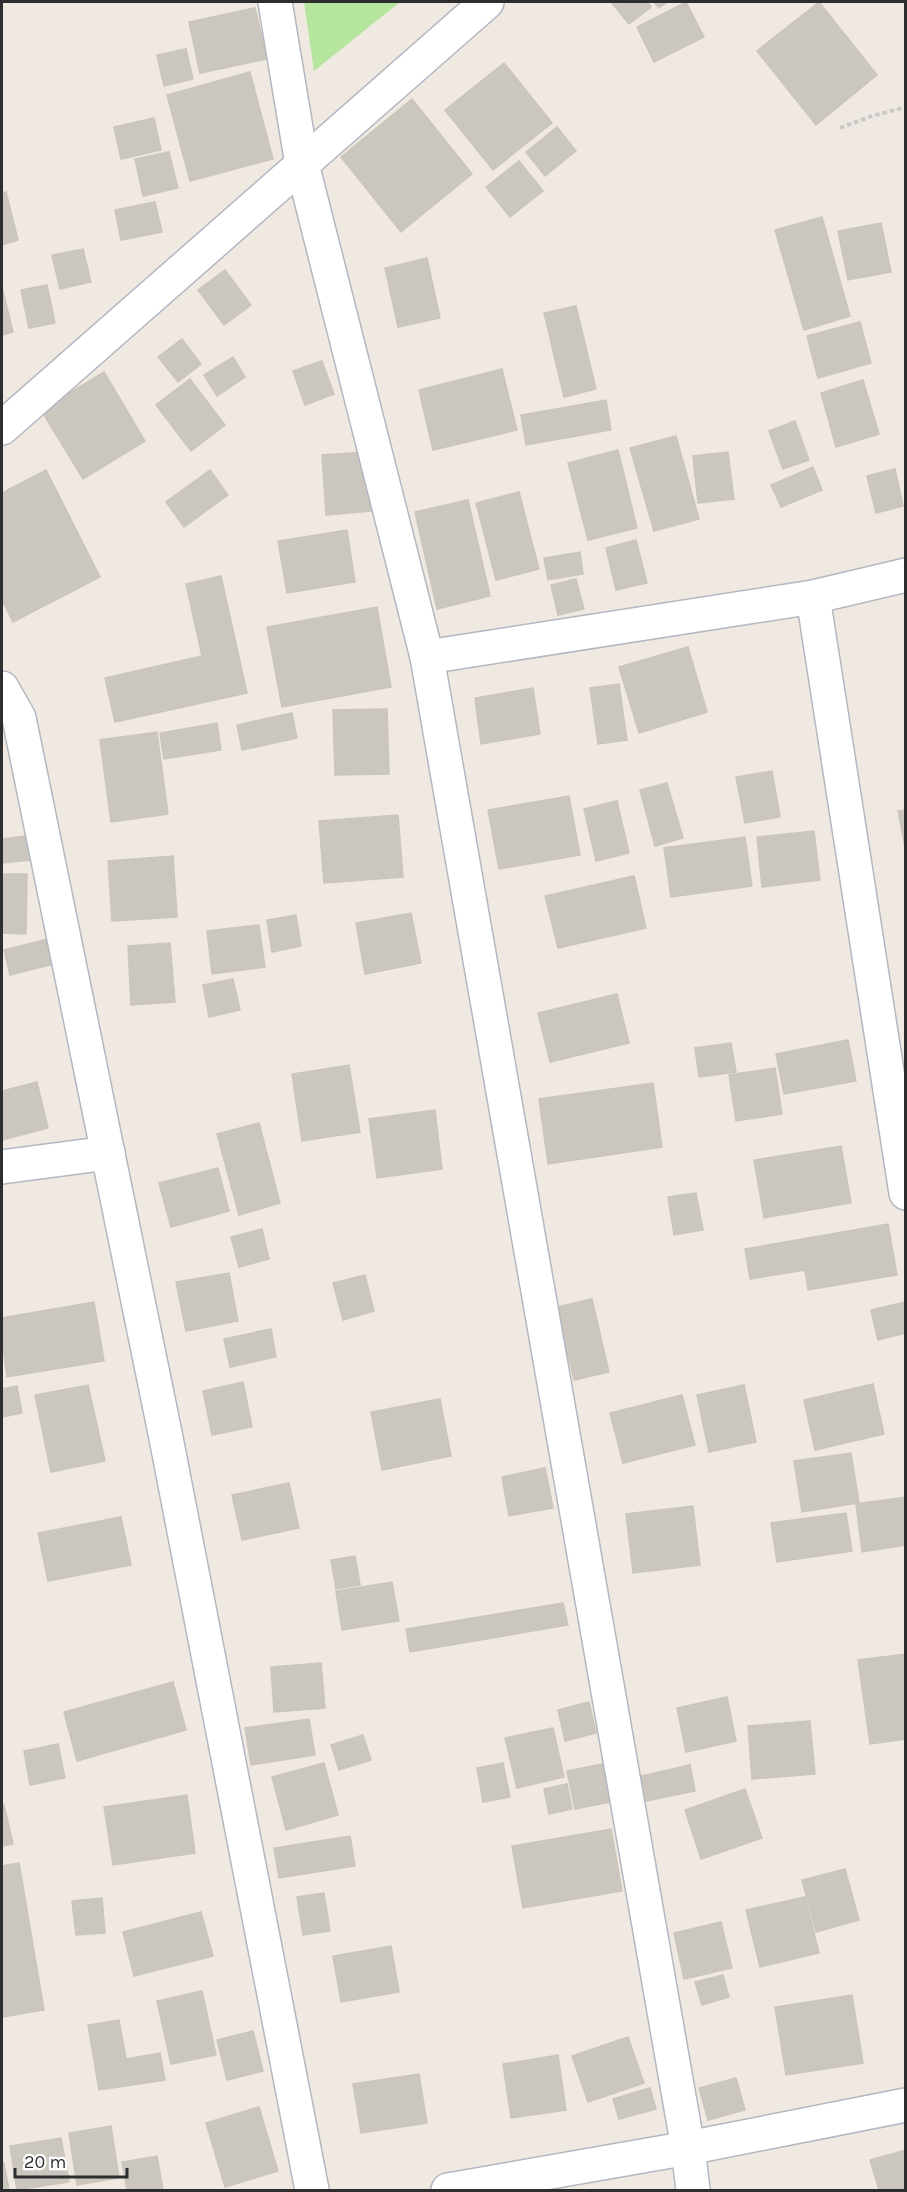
<svg xmlns="http://www.w3.org/2000/svg" width="907" height="2192" font-family="Karla,sans-serif">
  <style>
    .green { fill: #b6e59e }
    .building { fill: #cbc7bf; stroke: #cbc5ba; stroke-width: 1.5 }
    .lines { fill: none; stroke-linecap: round; stroke-linejoin: round }
    .minor-casing { stroke: #b4b7c1; stroke-width: 36 }
    .path { stroke: #c9c9c9; stroke-width: 4; stroke-dasharray: 4.5 3; stroke-linecap: butt }
    .minor { stroke: #fff; stroke-width: 33 }
  </style>
  <rect width="100%" height="100%" fill="#efe9e1"/>
  <path class="green" d="M304 2H400L314 71Z"/>
  <g class="building">
    <path d="M611 2H648L651 7 629 24Z"/>
    <path d="M654 2H667L659 8Z"/>
    <path d="M686 2 704 37 654 62 637 27Z"/>
    <path d="M819 2 877 75 816 125 757 51Z"/>
    <path d="M255 8 267 59 200 73 189 22Z"/>
    <path d="M186 49 193 79 164 86 157 55Z"/>
    <path d="M504 63 552 123 493 170 445 110Z"/>
    <path d="M250 72 273 159 190 181 167 95Z"/>
    <path d="M412 99 472 174 401 232 341 157Z"/>
    <path d="M154 118 161 150 121 159 114 127Z"/>
    <path d="M557 127 576 151 545 176 526 152Z"/>
    <path d="M169 152 178 188 143 196 135 159Z"/>
    <path d="M519 161 543 191 510 217 486 187Z"/>
    <path d="M6 192 18 240 2 245V193Z"/>
    <path d="M155 202 162 232 121 240 115 210Z"/>
    <path d="M822 217 850 316 804 330 775 230Z"/>
    <path d="M881 223 891 272 848 280 838 231Z"/>
    <path d="M83 249 91 282 60 289 52 255Z"/>
    <path d="M427 258 440 318 398 327 385 268Z"/>
    <path d="M225 270 251 305 224 325 198 290Z"/>
    <path d="M47 285 55 323 29 328 21 290Z"/>
    <path d="M2 287 13 332 2 335Z"/>
    <path d="M576 306 596 389 564 397 544 313Z"/>
    <path d="M860 322 871 363 818 378 807 336Z"/>
    <path d="M182 339 201 364 178 382 158 357Z"/>
    <path d="M233 357 245 377 217 396 204 375Z"/>
    <path d="M322 361 334 394 305 405 293 371Z"/>
    <path d="M502 369 517 430 433 450 419 390Z"/>
    <path d="M104 372 145 441 83 479 41 410Z"/>
    <path d="M190 379 225 425 191 451 156 405Z"/>
    <path d="M863 380 879 434 836 447 821 393Z"/>
    <path d="M606 400 611 430 526 445 521 415Z"/>
    <path d="M795 421 809 460 783 469 769 431Z"/>
    <path d="M676 436 699 519 654 531 630 448Z"/>
    <path d="M618 450 637 528 588 540 568 463Z"/>
    <path d="M366 452 371 511 326 515 322 455Z"/>
    <path d="M728 452 734 499 698 503 693 456Z"/>
    <path d="M813 467 822 490 781 507 771 485Z"/>
    <path d="M895 469 903 506 876 513 867 476Z"/>
    <path d="M46 470 100 577 13 622 2 600V493Z"/>
    <path d="M210 470 228 495 184 527 166 502Z"/>
    <path d="M519 492 539 569 496 580 476 503Z"/>
    <path d="M468 500 490 596 437 609 415 512Z"/>
    <path d="M347 530 355 582 287 593 278 541Z"/>
    <path d="M636 540 647 583 616 590 606 548Z"/>
    <path d="M580 552 583 574 548 580 544 558Z"/>
    <path d="M221 576 247 693 115 722 105 678 202 656 186 584Z"/>
    <path d="M576 579 584 609 558 615 551 585Z"/>
    <path d="M377 607 391 687 282 707 267 627Z"/>
    <path d="M688 647 707 712 639 733 619 667Z"/>
    <path d="M619 684 627 740 598 744 590 688Z"/>
    <path d="M533 688 540 734 481 744 475 698Z"/>
    <path d="M387 709 389 774 335 775 333 710Z"/>
    <path d="M292 713 297 738 242 750 237 725Z"/>
    <path d="M217 723 221 750 164 759 160 733Z"/>
    <path d="M157 732 168 814 111 822 100 740Z"/>
    <path d="M772 771 780 817 745 823 736 777Z"/>
    <path d="M667 783 683 838 655 846 640 790Z"/>
    <path d="M569 796 580 855 499 869 488 810Z"/>
    <path d="M617 801 629 853 596 861 584 809Z"/>
    <path d="M906 810V852L898 811Z"/>
    <path d="M398 815 403 877 324 883 319 821Z"/>
    <path d="M814 831 820 880 762 887 757 837Z"/>
    <path d="M27 836 30 860 2 863V839Z"/>
    <path d="M745 837 752 886 671 897 664 848Z"/>
    <path d="M173 856 177 917 112 921 108 861Z"/>
    <path d="M2 874H27L26 934 2 933Z"/>
    <path d="M634 876 646 928 558 948 545 896Z"/>
    <path d="M411 913 421 963 365 974 356 923Z"/>
    <path d="M296 915 301 946 272 952 267 920Z"/>
    <path d="M259 925 265 967 212 974 207 931Z"/>
    <path d="M52 938 58 963 10 975 4 950Z"/>
    <path d="M170 943 175 1002 131 1005 128 946Z"/>
    <path d="M233 979 240 1010 209 1017 203 985Z"/>
    <path d="M617 994 629 1043 550 1062 538 1013Z"/>
    <path d="M848 1040 856 1081 784 1094 776 1054Z"/>
    <path d="M731 1043 736 1072 699 1077 695 1048Z"/>
    <path d="M349 1065 360 1132 302 1141 292 1074Z"/>
    <path d="M775 1068 782 1114 736 1121 729 1075Z"/>
    <path d="M37 1082 48 1128 2 1140V1091Z"/>
    <path d="M653 1083 662 1147 548 1164 539 1099Z"/>
    <path d="M435 1110 442 1169 377 1178 369 1119Z"/>
    <path d="M259 1123 280 1203 239 1215 217 1134Z"/>
    <path d="M841 1146 851 1203 764 1218 754 1160Z"/>
    <path d="M218 1168 229 1211 171 1227 159 1183Z"/>
    <path d="M696 1193 703 1230 674 1235 668 1197Z"/>
    <path d="M888 1224 897 1275 808 1290 805 1270 750 1279 745 1249Z"/>
    <path d="M262 1229 269 1259 239 1267 231 1237Z"/>
    <path d="M229 1273 238 1321 186 1331 176 1282Z"/>
    <path d="M365 1275 374 1311 343 1320 333 1283Z"/>
    <path d="M592 1299 609 1372 574 1380 557 1307Z"/>
    <path d="M94 1302 104 1361 7 1377 2 1340V1318Z"/>
    <path d="M905 1302 906 1333 878 1340 871 1310Z"/>
    <path d="M271 1329 276 1357 230 1367 224 1339Z"/>
    <path d="M243 1382 252 1427 212 1435 203 1391Z"/>
    <path d="M873 1384 884 1434 815 1450 804 1400Z"/>
    <path d="M88 1385 105 1461 51 1472 35 1395Z"/>
    <path d="M744 1385 756 1442 709 1452 697 1395Z"/>
    <path d="M17 1386 22 1413 2 1417V1389Z"/>
    <path d="M682 1395 695 1445 623 1463 610 1413Z"/>
    <path d="M440 1399 451 1456 382 1470 371 1412Z"/>
    <path d="M851 1453 859 1503 802 1512 794 1461Z"/>
    <path d="M545 1468 553 1508 509 1516 502 1477Z"/>
    <path d="M289 1483 299 1528 242 1540 232 1495Z"/>
    <path d="M906 1497V1545L862 1552 856 1504Z"/>
    <path d="M693 1506 700 1565 633 1573 626 1514Z"/>
    <path d="M846 1513 852 1551 777 1562 771 1523Z"/>
    <path d="M121 1517 131 1565 48 1581 38 1533Z"/>
    <path d="M355 1556 360 1585 336 1589 331 1560Z"/>
    <path d="M392 1582 399 1621 342 1630 336 1591Z"/>
    <path d="M563 1603 568 1625 410 1652 406 1629Z"/>
    <path d="M906 1654V1739L870 1744 858 1660Z"/>
    <path d="M321 1663 325 1708 274 1712 271 1667Z"/>
    <path d="M173 1682 186 1730 77 1761 64 1712Z"/>
    <path d="M727 1697 736 1741 686 1752 677 1708Z"/>
    <path d="M589 1702 596 1733 565 1741 558 1710Z"/>
    <path d="M309 1719 315 1755 251 1765 245 1728Z"/>
    <path d="M810 1721 815 1774 752 1779 748 1726Z"/>
    <path d="M553 1728 564 1777 517 1788 505 1738Z"/>
    <path d="M363 1735 371 1760 339 1770 331 1745Z"/>
    <path d="M58 1744 65 1778 30 1785 24 1751Z"/>
    <path d="M324 1763 338 1815 286 1830 272 1777Z"/>
    <path d="M503 1763 510 1797 483 1802 477 1768Z"/>
    <path d="M603 1764 610 1802 575 1809 567 1771Z"/>
    <path d="M690 1765 695 1791 646 1801 641 1776Z"/>
    <path d="M567 1784 572 1809 549 1814 544 1789Z"/>
    <path d="M745 1789 762 1838 701 1859 685 1810Z"/>
    <path d="M187 1795 195 1853 113 1865 104 1807Z"/>
    <path d="M2 1805H4L13 1844 2 1846Z"/>
    <path d="M611 1829 622 1891 523 1908 512 1846Z"/>
    <path d="M350 1836 355 1866 279 1878 274 1848Z"/>
    <path d="M19 1863 44 2010 2 2017V1866Z"/>
    <path d="M845 1869 859 1920 816 1932 802 1880Z"/>
    <path d="M324 1893 330 1931 303 1935 297 1897Z"/>
    <path d="M805 1897 819 1953 760 1967 746 1910Z"/>
    <path d="M102 1898 105 1933 76 1935 72 1901Z"/>
    <path d="M201 1912 213 1956 134 1976 123 1932Z"/>
    <path d="M721 1922 732 1968 684 1979 674 1933Z"/>
    <path d="M391 1946 399 1992 341 2002 333 1956Z"/>
    <path d="M723 1975 729 1997 702 2005 695 1982Z"/>
    <path d="M202 1991 216 2055 171 2064 157 2001Z"/>
    <path d="M852 1995 863 2063 786 2075 775 2007Z"/>
    <path d="M119 2020 126 2059 160 2053 165 2080 99 2090 88 2025Z"/>
    <path d="M253 2031 263 2071 227 2080 217 2040Z"/>
    <path d="M628 2037 644 2083 588 2102 572 2056Z"/>
    <path d="M558 2055 566 2110 511 2118 503 2064Z"/>
    <path d="M419 2074 427 2123 361 2133 353 2084Z"/>
    <path d="M736 2078 745 2110 708 2120 699 2088Z"/>
    <path d="M650 2088 656 2109 619 2119 613 2099Z"/>
    <path d="M259 2107 278 2171 225 2187 206 2123Z"/>
    <path d="M111 2126 119 2178 77 2185 69 2133Z"/>
    <path d="M61 2138 69 2182 17 2190 10 2146Z"/>
    <path d="M906 2150V2190H879L870 2160Z"/>
    <path d="M157 2156 163 2190H127L122 2162Z"/>
    <path d="M2 2163H4L9 2190H2Z"/>
  </g>
  <g class="lines">
    <g class="minor-casing">
      <g id="minor">
        <path d="M275 2 302 164 427 657 688 2148 693 2190"/>
        <path d="M2 428 487 2"/>
        <path d="M813 597 906 1193"/>
        <path d="M427 657 813 597 906 575"/>
        <path d="M2 688 19 718 166 1438 312 2190"/>
        <path d="M2 1167 108 1153"/>
        <path d="M448 2190 688 2148 906 2105"/>
      </g>
    </g>
    <path class="path" d="M840 128 872 116 906 107"/>
    <use href="#minor" class="minor"/>
  </g>
  <rect width="907" height="2192" fill="none" stroke="#2e2e2e" stroke-width="6"/>
  <path d="M15 2168v9h112v-9" fill="none" stroke="#2e2e2e" stroke-width="3"/>
  <text x="24" y="2168" font-size="18" fill="#2e2e2e" stroke="#ffffff" stroke-width="4.5" paint-order="stroke">20 m</text>
</svg>
